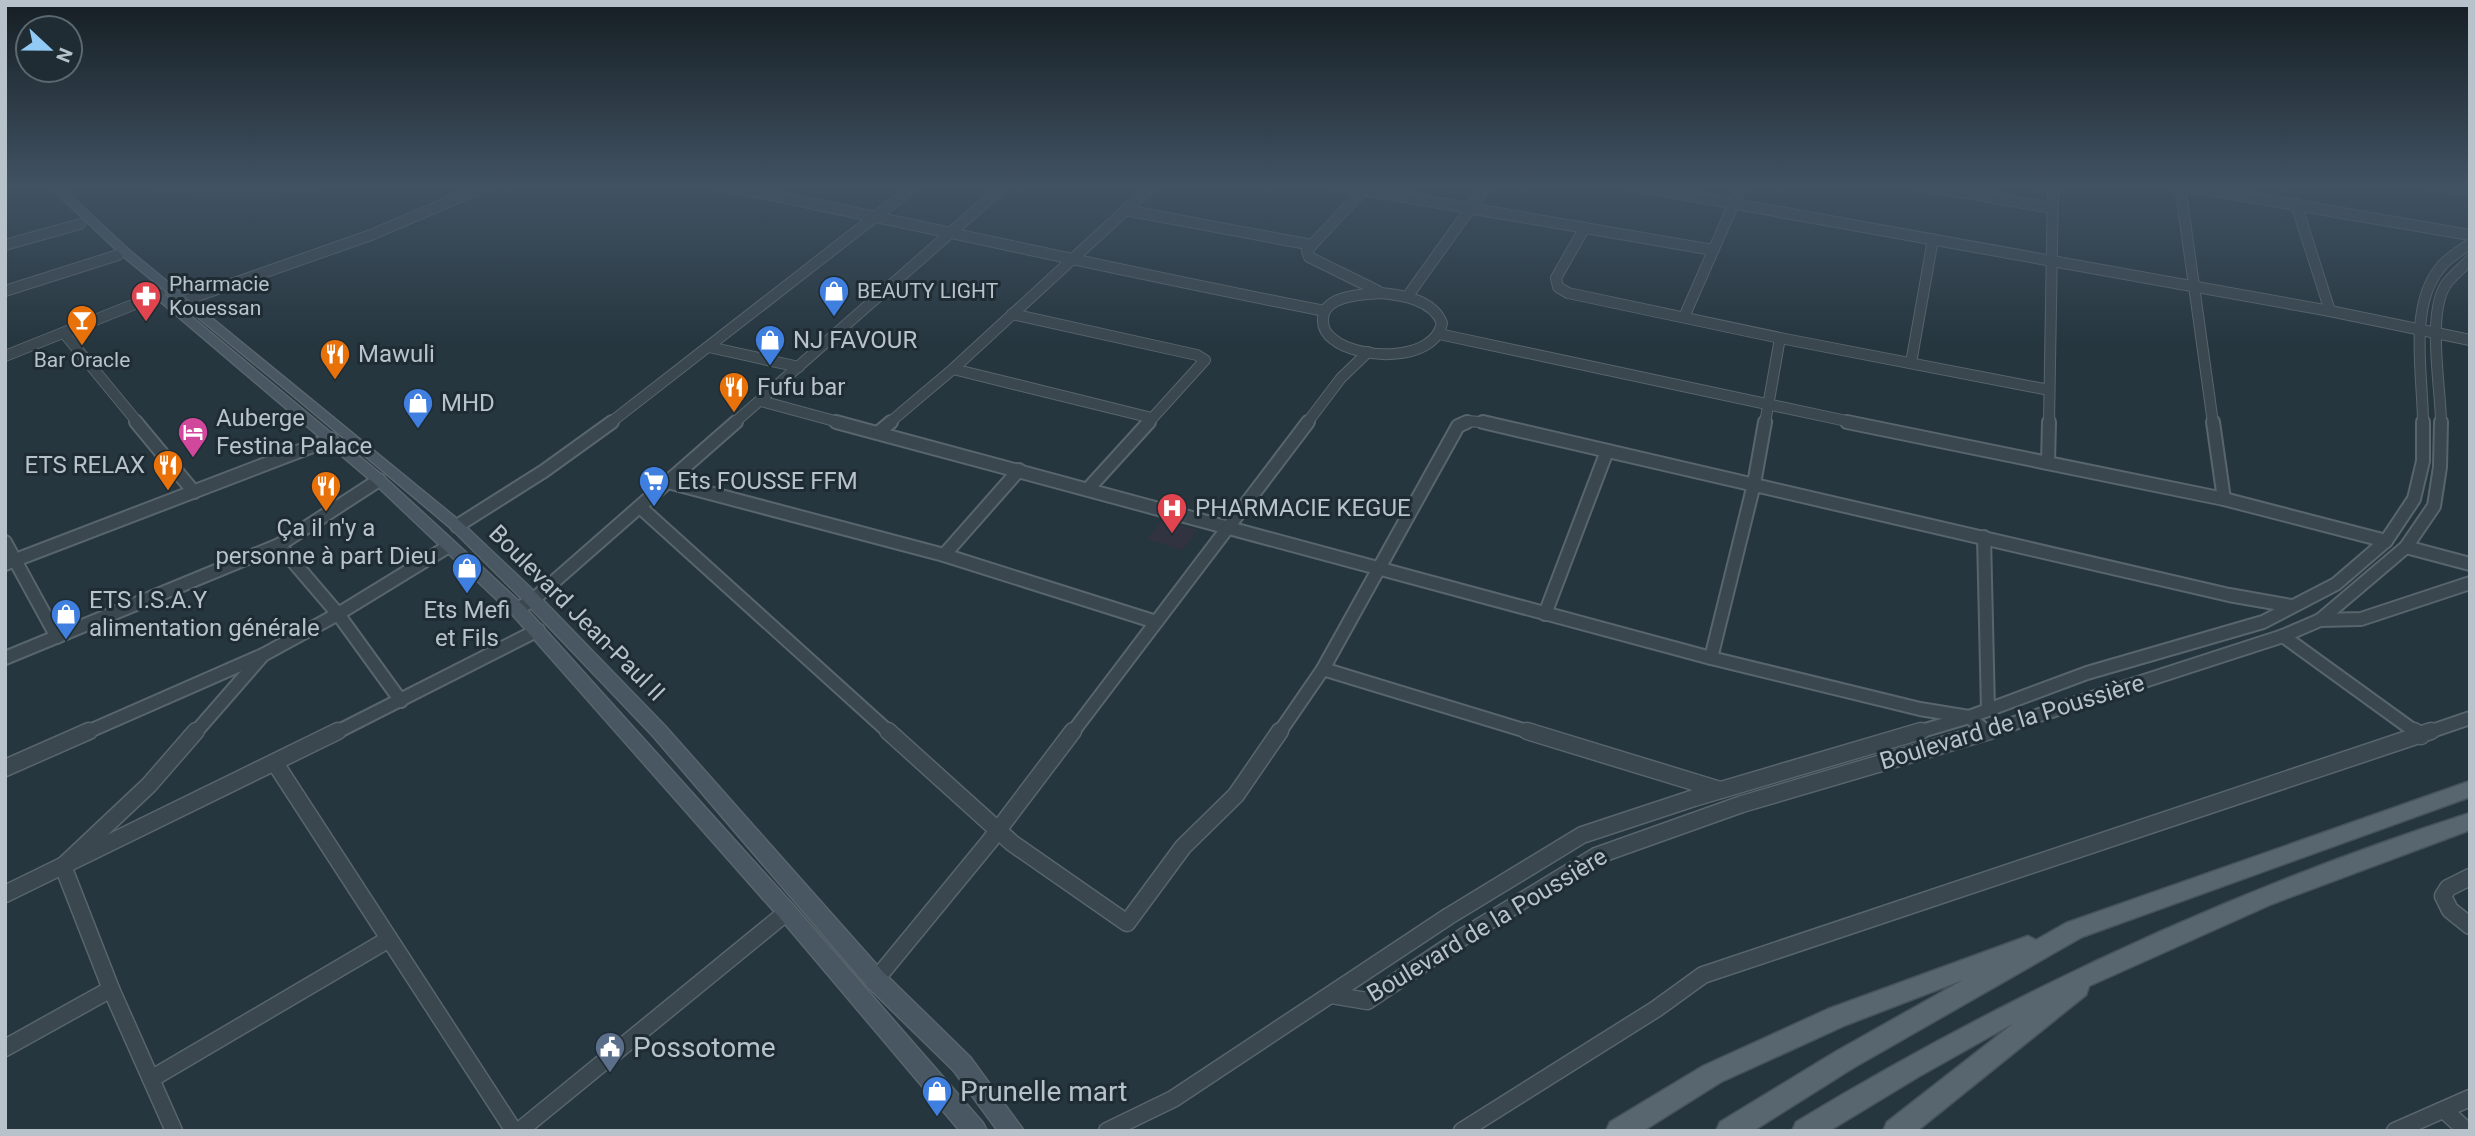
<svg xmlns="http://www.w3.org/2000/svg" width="2475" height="1136" font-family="Roboto,sans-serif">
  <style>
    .medical { fill: #323340 }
    .green { fill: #29423f }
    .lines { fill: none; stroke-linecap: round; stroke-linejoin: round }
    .minor-far2-casing { stroke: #58656d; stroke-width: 12 }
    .minor-far1-casing { stroke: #58656d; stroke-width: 16 }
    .minor-casing { stroke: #58656d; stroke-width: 19 }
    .secondary-casing { stroke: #58656d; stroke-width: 3 }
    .primary-casing { stroke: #47535b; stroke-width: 3 }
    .minor-far2 { stroke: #3a474f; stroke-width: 10 }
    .minor-far1 { stroke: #3a474f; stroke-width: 12 }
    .minor { stroke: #3a474f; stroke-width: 16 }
    .secondary { fill: #485762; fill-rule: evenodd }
    .primary { fill: #58666f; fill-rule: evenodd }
    .labels { text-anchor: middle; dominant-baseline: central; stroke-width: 6; stroke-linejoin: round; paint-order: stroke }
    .far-poi-label { font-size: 21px; fill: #b7c2ca; stroke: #1f2c34; text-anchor: start }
    .poi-label { font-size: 24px; fill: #b7c2ca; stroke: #1f2c34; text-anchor: start }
    .street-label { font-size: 24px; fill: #b7c2ca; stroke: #1f2c34 }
    .near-poi-label { font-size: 28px; fill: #b7c2ca; stroke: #1f2c34; text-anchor: start }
  </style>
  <rect width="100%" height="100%" fill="#26363f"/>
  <path class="medical" d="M1163 520 1197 530 1182 550 1147 539Z"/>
  <path class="green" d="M145 185H395L389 190 335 188 325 190 324 193C267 202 199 211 145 185Z"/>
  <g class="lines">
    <g class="minor-far2-casing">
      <g id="minor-far2">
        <path d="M720 185C922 225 1123 272 1325 311"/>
        <path d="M1335 185 1713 250"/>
        <path d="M1630 185 2330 311 2470 340"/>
        <path d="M1920 185 2052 208"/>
        <path d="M2179 185 2470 235"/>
        <path d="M2180 185 2213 423"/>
        <path d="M2435 185 2470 190"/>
        <path d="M2296 204 2330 311"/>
        <path d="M1125 210 1312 245 1368 185"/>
        <path d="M1584 229 1556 278 1558 287 1568 293 1780 338 2049 390"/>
        <path d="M5 245 80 224"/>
        <path d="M1312 245 1307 251 1309 257 1378 291"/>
        <path d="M5 291 118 255"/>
        <path d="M1381 293C1403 295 1433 300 1442 323 1434 363 1358 360 1333 339 1327 335 1323 328 1323 321 1321 295 1364 294 1381 293Z"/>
        <path d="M1407 297 1487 185"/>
        <path d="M172 305 371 235 488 185"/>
        <path d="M1012 314 1197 355 1205 360 1148 423"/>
        <path d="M1684 317 1742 185"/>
        <path d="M64 333 138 423"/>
        <path d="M1439 334 1856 423"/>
        <path d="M709 347 799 367"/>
        <path d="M5 356 160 294"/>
        <path d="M1911 363 1933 239"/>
        <path d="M953 369 1152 418"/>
        <path d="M761 401 842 423"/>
        <path d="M610 423 916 185"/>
        <path d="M734 423 1005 185"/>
        <path d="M889 423 953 369 1153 185"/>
        <path d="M1307 423 1341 378 1368 352"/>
        <path d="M1463 423 1468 421 1491 423"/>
        <path d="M1765 423 1780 338"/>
        <path d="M2049 423 2053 185"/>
        <path d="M2423 423C2423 376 2408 307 2440 268 2447 258 2460 251 2470 244"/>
        <path d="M2441 423C2441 388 2426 311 2447 283 2453 275 2463 267 2470 260"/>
      </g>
    </g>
    <g class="minor-far1-casing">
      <g id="minor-far1">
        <path d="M136 422 194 492"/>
        <path d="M836 422 1711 658 1920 709 1969 717 1987 732"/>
        <path d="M1483 422 2229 595 2291 606"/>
        <path d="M1847 422 2224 499 2386 541"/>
        <path d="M2213 422 2224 499"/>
        <path d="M879 432 891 422"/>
        <path d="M2048 463 2049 422"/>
        <path d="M668 482 944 555 1156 622"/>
        <path d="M1088 489 1149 422"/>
        <path d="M640 507 890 733"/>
        <path d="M457 526 544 471 612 422"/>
        <path d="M1984 537 1988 710"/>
        <path d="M5 542 57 637"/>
        <path d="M279 545 338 614 401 701"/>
        <path d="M2406 547 2470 564"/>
        <path d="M944 555 1019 470"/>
        <path d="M5 564 331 439"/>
        <path d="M517 609 533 600 736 422"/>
        <path d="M1545 614 1607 451"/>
        <path d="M2320 620 2361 619 2470 583"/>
        <path d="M2283 636 2417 733"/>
        <path d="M5 658 279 545 379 480"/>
        <path d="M1711 658 1754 484 1765 422"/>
        <path d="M1323 669 1533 733"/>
        <path d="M85 733 263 655 338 614 449 546"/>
        <path d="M195 733 263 655"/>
        <path d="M335 733 538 630"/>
        <path d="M1072 733 1308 422"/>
        <path d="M1279 733 1323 669 1458 426 1467 422"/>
        <path d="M1915 733 1969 717 2087 673 2263 622 2336 584 2386 541 2414 499 2423 461V422"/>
        <path d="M1984 733 2283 636 2320 620 2406 547 2434 506 2440 467 2441 422"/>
        <path d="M2426 733 2470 718"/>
      </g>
    </g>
    <g class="minor-casing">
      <g id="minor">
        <path d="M888 731 1012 843 1127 923 1183 847 1236 795 1280 731"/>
        <path d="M1527 731 1720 790"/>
        <path d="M2414 731 2421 736"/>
        <path d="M275 763 514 1131"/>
        <path d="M5 768 89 731"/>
        <path d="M2470 877 2448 888 2443 896 2450 910 2470 926"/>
        <path d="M5 894 338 731"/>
        <path d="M874 982 989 842 1073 731"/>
        <path d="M1331 995 1367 1001 1466 935 1596 856 1742 804 1990 731"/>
        <path d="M5 1048 111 989"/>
        <path d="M151 1079 389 939"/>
        <path d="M2444 1110 2467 1131"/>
        <path d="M174 1131 111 989 63 866 149 785 196 731"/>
        <path d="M519 1131 787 912"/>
        <path d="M1107 1131 1173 1099 1449 916 1582 835 1694 798 1921 731"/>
        <path d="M1462 1131 1656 1009 1703 975 2431 731"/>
        <path d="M2395 1131 2470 1098"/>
      </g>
    </g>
    <g class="secondary-casing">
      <g id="secondary">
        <path d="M48 185H59L131 252 462 523 539 596 665 726 884 973 970 1057 1024 1131H998L954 1071 868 987 653 736 527 604 452 529 295 397 123 256Z"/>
        <path d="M158 289 384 477 523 605 794 906 983 1123 987 1131H960L780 918 511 613 374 483 154 296 152 293Z"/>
      </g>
    </g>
    <g class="primary-casing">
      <g id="primary">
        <path d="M2470 781V797L2082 937 1853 1068 1753 1131H1716L1720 1122 1835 1052 1963 980 1846 1025 1721 1082 1643 1131H1606L1610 1122 1703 1066 1828 1009 2028 936 2036 940 2066 923Z"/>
        <path d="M2470 813V830L2272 904 2089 986 2086 995 1917 1131H1883L1887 1122 2014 1023 1918 1077 1829 1131H1792L1796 1122C2008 994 2233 889 2470 813Z"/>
      </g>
    </g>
    <use href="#minor-far2" class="minor-far2"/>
    <use href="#minor-far1" class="minor-far1"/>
    <use href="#minor" class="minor"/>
    <use href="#secondary" class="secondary"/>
    <use href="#primary" class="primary"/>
  </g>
  <linearGradient id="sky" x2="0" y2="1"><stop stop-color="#151e23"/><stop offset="0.54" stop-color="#415263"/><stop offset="1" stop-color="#415263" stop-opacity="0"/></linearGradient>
  <rect width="2475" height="344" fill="url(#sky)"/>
  <defs>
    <g id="shop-pin" transform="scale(1.575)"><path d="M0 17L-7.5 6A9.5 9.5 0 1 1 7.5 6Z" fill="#3f7fe0" stroke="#1f2c34"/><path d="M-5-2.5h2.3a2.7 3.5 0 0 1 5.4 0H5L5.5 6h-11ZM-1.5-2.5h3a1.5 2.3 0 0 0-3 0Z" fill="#fff"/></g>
    <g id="pharmacy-pin" transform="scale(1.575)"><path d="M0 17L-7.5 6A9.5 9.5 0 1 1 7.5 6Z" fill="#e0444e" stroke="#1f2c34"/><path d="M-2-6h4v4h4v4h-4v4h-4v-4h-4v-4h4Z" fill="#fff"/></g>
    <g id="bar-pin" transform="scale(1.575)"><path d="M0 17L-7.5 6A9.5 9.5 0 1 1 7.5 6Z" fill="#e8710a" stroke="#1f2c34"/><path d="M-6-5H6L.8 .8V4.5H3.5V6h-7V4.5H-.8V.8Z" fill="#fff"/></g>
    <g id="restaurant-pin" transform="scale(1.575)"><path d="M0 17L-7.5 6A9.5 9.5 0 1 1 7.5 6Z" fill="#e8710a" stroke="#1f2c34"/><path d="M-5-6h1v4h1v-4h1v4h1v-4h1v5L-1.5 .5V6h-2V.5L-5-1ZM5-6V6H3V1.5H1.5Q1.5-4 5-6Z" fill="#fff"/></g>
    <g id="hotel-pin" transform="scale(1.575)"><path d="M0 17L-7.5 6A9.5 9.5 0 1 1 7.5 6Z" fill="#d1479c" stroke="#1f2c34"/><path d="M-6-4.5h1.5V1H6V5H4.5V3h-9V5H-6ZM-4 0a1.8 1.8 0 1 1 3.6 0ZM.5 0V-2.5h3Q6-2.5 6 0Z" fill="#fff"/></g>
    <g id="supermarket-pin" transform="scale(1.575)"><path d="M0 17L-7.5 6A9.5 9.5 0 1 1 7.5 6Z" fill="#3f7fe0" stroke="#1f2c34"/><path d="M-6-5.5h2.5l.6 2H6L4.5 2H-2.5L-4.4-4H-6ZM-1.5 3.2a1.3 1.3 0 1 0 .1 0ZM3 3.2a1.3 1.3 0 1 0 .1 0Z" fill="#fff"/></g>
    <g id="hospital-pin" transform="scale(1.575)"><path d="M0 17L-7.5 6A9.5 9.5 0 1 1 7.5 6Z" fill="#e0444e" stroke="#1f2c34"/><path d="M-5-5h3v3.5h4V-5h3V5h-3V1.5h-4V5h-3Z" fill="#fff"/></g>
    <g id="civic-pin" transform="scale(1.575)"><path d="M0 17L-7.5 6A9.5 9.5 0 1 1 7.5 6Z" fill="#5c6f8a" stroke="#1f2c34"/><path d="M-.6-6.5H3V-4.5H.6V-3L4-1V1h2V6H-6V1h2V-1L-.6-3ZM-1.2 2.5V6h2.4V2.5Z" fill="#fff"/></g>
  </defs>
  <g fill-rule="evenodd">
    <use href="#shop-pin" x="834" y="291"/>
    <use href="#pharmacy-pin" x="146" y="296"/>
    <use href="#bar-pin" x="82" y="320"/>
    <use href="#shop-pin" x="770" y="340"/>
    <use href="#restaurant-pin" x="335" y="354"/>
    <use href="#restaurant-pin" x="734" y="387"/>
    <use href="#shop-pin" x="418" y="403"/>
    <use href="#hotel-pin" x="193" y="432"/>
    <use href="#restaurant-pin" x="168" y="465"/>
    <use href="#supermarket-pin" x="654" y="481"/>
    <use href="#restaurant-pin" x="326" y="486"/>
    <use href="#hospital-pin" x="1172" y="508"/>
    <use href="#shop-pin" x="467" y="568"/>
    <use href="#shop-pin" x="66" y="614"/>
    <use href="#civic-pin" x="610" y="1047"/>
    <use href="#shop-pin" x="937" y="1091"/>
  </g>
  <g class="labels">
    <g class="far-poi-label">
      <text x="169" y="284">Pharmacie<tspan x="169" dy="24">Kouessan</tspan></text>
      <text x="857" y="291">BEAUTY LIGHT</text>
      <text x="82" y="360" text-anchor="middle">Bar Oracle</text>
    </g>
    <g class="poi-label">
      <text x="793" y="340">NJ FAVOUR</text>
      <text x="358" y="354">Mawuli</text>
      <text x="757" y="387">Fufu bar</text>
      <text x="441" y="403">MHD</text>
      <text x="216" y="418">Auberge<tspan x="216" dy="28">Festina Palace</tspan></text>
      <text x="145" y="465" text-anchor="end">ETS RELAX</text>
      <text x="677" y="481">Ets FOUSSE FFM</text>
      <text x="1195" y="508">PHARMACIE KEGUE</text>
      <text x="326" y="528" text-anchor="middle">Ça il n'y a<tspan x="326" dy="28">personne à part Dieu</tspan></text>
      <text x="89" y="600">ETS I.S.A.Y<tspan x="89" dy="28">alimentation générale</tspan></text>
      <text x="467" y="610" text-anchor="middle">Ets Mefi<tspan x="467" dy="28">et Fils</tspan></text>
    </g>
    <g class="street-label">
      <text transform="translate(577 613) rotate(45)">Boulevard Jean-Paul II</text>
      <text transform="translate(2012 722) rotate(-17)">Boulevard de la Poussière</text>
      <text transform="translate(1487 925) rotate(-31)">Boulevard de la Poussière</text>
    </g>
    <g class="near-poi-label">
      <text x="633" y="1047">Possotome</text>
      <text x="960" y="1091">Prunelle mart</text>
    </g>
  </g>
  <rect width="2475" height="1136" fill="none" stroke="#b7c2ca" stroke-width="14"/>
  <g transform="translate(49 49) rotate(112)"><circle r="33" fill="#1f2c34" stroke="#5c6870" stroke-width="2"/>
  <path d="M0-5L12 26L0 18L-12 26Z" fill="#91caf5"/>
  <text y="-10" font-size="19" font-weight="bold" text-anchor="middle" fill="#b7c2ca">N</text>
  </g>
</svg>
